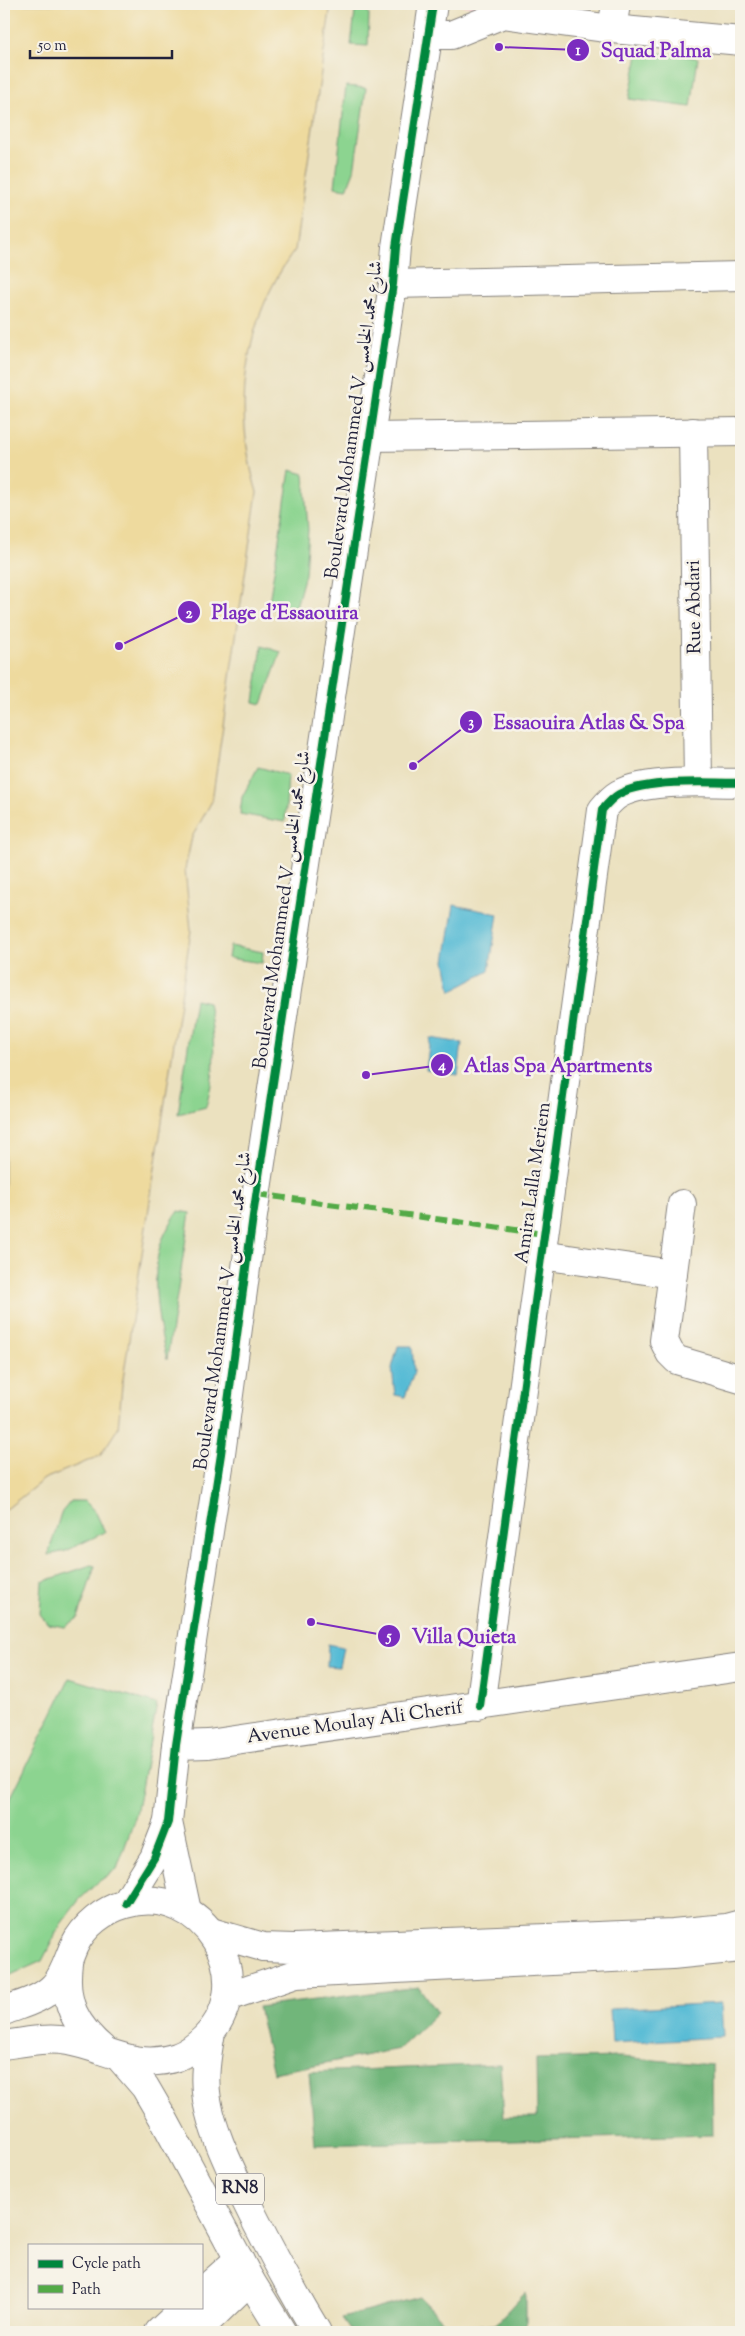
<svg xmlns="http://www.w3.org/2000/svg" width="745" height="2336" font-family="'Sorts Mill Goudy',Amiri,serif">
  <style>
    .built { fill: #f6cfd5 }
    .green { fill: #8cd490; stroke: #577b66 }
    .forest { fill: #71b67a; stroke: #4a6c5a }
    .sand { fill: #eeda9e; stroke: #887e6c }
    .water { fill: #57bbd5; stroke: #3c6e88 }
    .lines { fill: none; stroke-linecap: round; stroke-linejoin: round }
    .minor-casing { stroke: #86827d; stroke-width: 30 }
    .highway-casing { stroke: #86827d; stroke-width: 30 }
    .minor { stroke: #fff; stroke-width: 28 }
    .highway { stroke: #fff; stroke-width: 28 }
    .quiet { stroke: #53aa46; stroke-width: 6; stroke-dasharray: 12 6; stroke-linecap: butt }
    .cycleway-casing { stroke: #f7f3e8; stroke-width: 11 }
    .cycleway { stroke: #00873e; stroke-width: 8 }
    .labels { text-anchor: middle; dominant-baseline: central; stroke-width: 5; stroke-linejoin: round; paint-order: stroke }
    .shield { fill: #f7f3e8; stroke: #62616f; stroke-width: 1 }
    .shield-label { font-size: 18px; font-weight: bold; fill: #22223b }
    .street-label { font-size: 19px; fill: #22223b; stroke: #f7f3e8 }
    .leader { fill: none; stroke: #7b2cbf; stroke-width: 2 }
    .callout-dot { fill: #7b2cbf; stroke: #f7f3e8; stroke-width: 2 }
    .mark-label { font-size: 15px; text-anchor: middle; font-weight: bold; fill: #fff }
    .callout-label { font-size: 20px; text-anchor: middle; font-weight: bold; fill: #7b2cbf; stroke: #f7f3e8; stroke-width: 5; stroke-linejoin: round; paint-order: stroke }
  </style>
  <rect width="100%" height="100%" fill="#f7f3e8"/>
  <filter id="ink" filterUnits="userSpaceOnUse"><feTurbulence type="fractalNoise" baseFrequency=".02" numOctaves="2"/><feDisplacementMap in="SourceGraphic" scale="10" xChannelSelector="R" yChannelSelector="G"/><feConvolveMatrix kernelMatrix="1 2 1 2 8 2 1 2 1" color-interpolation-filters="sRGB"/></filter>
  <filter id="wash" filterUnits="userSpaceOnUse"><feTurbulence type="fractalNoise" baseFrequency=".0096" numOctaves="4" result="noise"/><feDisplacementMap in="SourceGraphic" scale="20" xChannelSelector="R" yChannelSelector="G"/><feGaussianBlur stdDeviation="1.12" result="paint"/><feColorMatrix in="noise" values="0 0 0 0 0 0 0 0 0 0 0 0 0 0 0 0 0 1.4 0 .05"/><feComposite in="paint" operator="in"/></filter>
  <g filter="url(#wash)">
    <rect width="100%" height="100%" fill="#ebe1bf"/>
    <path class="built" d="M450 4H496L495 11Z"/>
    <g class="green">
      <path d="M356 4H365L369 15 368 46 351 45Z"/>
      <path d="M639 50 698 58 691 107 629 99Z"/>
      <path d="M346 86 366 88 354 171 347 189 335 187Z"/>
      <path d="M290 470 304 474 308 530 305 574 296 607 268 609Z"/>
      <path d="M262 646 281 652 262 704 254 702Z"/>
      <path d="M258 767 288 775 285 822 240 814 242 797Z"/>
      <path d="M230 946 263 952 262 963 228 958Z"/>
      <path d="M195 999 208 1002C215 1044 217 1065 206 1107L178 1114Z"/>
      <path d="M178 1211 190 1213 167 1359C158 1326 149 1270 163 1238 167 1228 173 1220 178 1211Z"/>
      <path d="M71 1501H85L96 1513 105 1532 66 1551 48 1555 61 1513Z"/>
      <path d="M91 1565 95 1566 78 1618 65 1627 48 1624 40 1614 42 1582Z"/>
      <path d="M70 1678 157 1704 136 1815 117 1869 98 1882 79 1900 61 1924 42 1961 4 1978V1811Z"/>
    </g>
    <g class="forest">
      <path d="M419 1987 437 2013 399 2049 273 2073 258 2007Z"/>
      <path d="M621 2057 712 2065 713 2135 315 2145 309 2072 500 2064 504 2117H537L536 2059Z"/>
      <path d="M526 2292V2332H352L342 2318 420 2297 451 2329 497 2323Z"/>
    </g>
    <path class="sand" d="M4 4H331L295 250C243 319 232 410 257 492L212 801 192 837 185 869 191 930 122 1386 118 1428 100 1456 44 1479 4 1511Z"/>
    <g class="water">
      <path d="M454 905 498 914 489 971 451 991 445 961Z"/>
      <path d="M430 1038 462 1043 458 1075 426 1070Z"/>
      <path d="M398 1346H412L414 1372 405 1397 395 1395 392 1368Z"/>
      <path d="M328 1644 343 1647 339 1667 327 1666Z"/>
      <path d="M721 2003 723 2037 612 2043 610 2009Z"/>
    </g>
  </g>
  <g filter="url(#ink)">
    <g class="lines">
      <g class="minor-casing">
        <g id="minor">
          <path d="M612 29 616 4"/>
          <path d="M428 35H451L503 14 612 29 741 41"/>
          <path d="M393 284 741 276"/>
          <path d="M693 432 698 782"/>
          <path d="M369 437 741 432"/>
          <path d="M682 1204 664 1341 670 1353 677 1360 741 1379"/>
          <path d="M541 1255 673 1274"/>
          <path d="M480 1706 602 810C607 804 612 798 619 794 645 779 710 782 741 783"/>
          <path d="M176 1745 208 1744 741 1667"/>
          <path d="M168 1822 187 1911"/>
          <path d="M126 1903 154 1858 168 1822 176 1745 221 1454 253 1216 393 284 396 247 433 4"/>
          <path d="M211 1932 263 1947 294 1948 673 1933 726 1928 741 1924"/>
          <path d="M68 1963C63 2003 75 2026 105 2051"/>
          <path d="M227 1997 296 1974 672 1955 741 1948"/>
          <path d="M4 2011C21 2004 41 2000 54 1986 64 1976 68 1959 74 1946 84 1925 104 1910 125 1904 203 1881 263 1980 205 2038 197 2046 188 2053 177 2057 135 2071 108 2048 68 2041 47 2037 24 2042 4 2045"/>
          <path d="M201 2293 239 2259"/>
          <path d="M159 2332 186 2307"/>
          <path d="M196 2332 250 2280"/>
        </g>
      </g>
      <g class="highway-casing">
        <g id="highway">
          <path d="M211 2032C207 2055 203 2077 207 2100 212 2130 227 2161 240 2189 264 2239 288 2284 317 2332"/>
          <path d="M120 2058 145 2087 163 2118 250 2280 282 2332"/>
        </g>
      </g>
      <use href="#minor" class="minor"/>
      <use href="#highway" class="highway"/>
      <path class="quiet" d="M257 1194 544 1234"/>
      <g class="cycleway-casing">
        <g id="cycleway">
          <path d="M480 1706 602 810C607 804 612 798 619 794 645 779 710 782 741 783"/>
          <path d="M126 1903 154 1858 168 1822 176 1745 221 1454 253 1216 393 284 396 247 433 4"/>
        </g>
      </g>
      <use href="#cycleway" class="cycleway"/>
    </g>
  </g>
  <g class="labels">
    <rect class="shield" x="216" y="2173.5" width="48" height="31" rx="4"/>
    <g class="shield-label">
      <text x="240" y="2189">RN8</text>
    </g>
    <g class="street-label">
      <text transform="translate(355 420) rotate(-82)">Boulevard Mohammed V شارع محمد الخامس</text>
      <text transform="translate(695 607) rotate(-91)">Rue Abdari</text>
      <text transform="translate(283 910) rotate(-82)">Boulevard Mohammed V شارع محمد الخامس</text>
      <text transform="translate(534 1183) rotate(-82)">Amira Lalla Meriem</text>
      <text transform="translate(224 1311) rotate(-82)">Boulevard Mohammed V شارع محمد الخامس</text>
      <text transform="translate(355 1723) rotate(-8)">Avenue Moulay Ali Cherif</text>
    </g>
  </g>
  <path class="leader" d="M499 47L578 50M119 646L189 612M413 766L471 722M366 1075L442 1065M311 1622L389 1636"/>
  <g class="callout-dot">
    <circle cx="499" cy="47" r="5"/>
    <circle cx="119" cy="646" r="5"/>
    <circle cx="413" cy="766" r="5"/>
    <circle cx="366" cy="1075" r="5"/>
    <circle cx="311" cy="1622" r="5"/>
    <circle cx="578" cy="50" r="12"/>
    <circle cx="189" cy="612" r="12"/>
    <circle cx="471" cy="722" r="12"/>
    <circle cx="442" cy="1065" r="12"/>
    <circle cx="389" cy="1636" r="12"/>
  </g>
  <g class="mark-label">
    <text x="578" y="55">1</text>
    <text x="189" y="618">2</text>
    <text x="471" y="727">3</text>
    <text x="442" y="1070">4</text>
    <text x="389" y="1641">5</text>
  </g>
  <g class="callout-label">
    <text x="656" y="57">Squad Palma</text>
    <text x="285" y="619">Plage d'Essaouira</text>
    <text x="589" y="729">Essaouira Atlas &amp; Spa</text>
    <text x="558" y="1072">Atlas Spa Apartments</text>
    <text x="464" y="1643">Villa Quieta</text>
  </g>
  <rect width="745" height="2336" fill="none" stroke="#f7f3e8" stroke-width="20"/>
  <rect x="28" y="2244" width="175" height="65" fill="#f7f3e8" stroke="#a29fa3"/>
  <rect x="38" y="2260" width="25" height="8" fill="#00873e" stroke="#a29fa3"/>
  <text x="72" y="2268" font-size="15" fill="#22223b">Cycle path</text>
  <rect x="38" y="2285" width="25" height="8" fill="#53aa46" stroke="#a29fa3"/>
  <text x="72" y="2294" font-size="15" fill="#22223b">Path</text>
  <path d="M30 50v8h142v-8" fill="none" stroke="#22223b" stroke-width="2.5"/>
  <text x="38" y="50" font-size="15" fill="#22223b" stroke="#f7f3e8" stroke-width="4" paint-order="stroke">50 m</text>
</svg>
